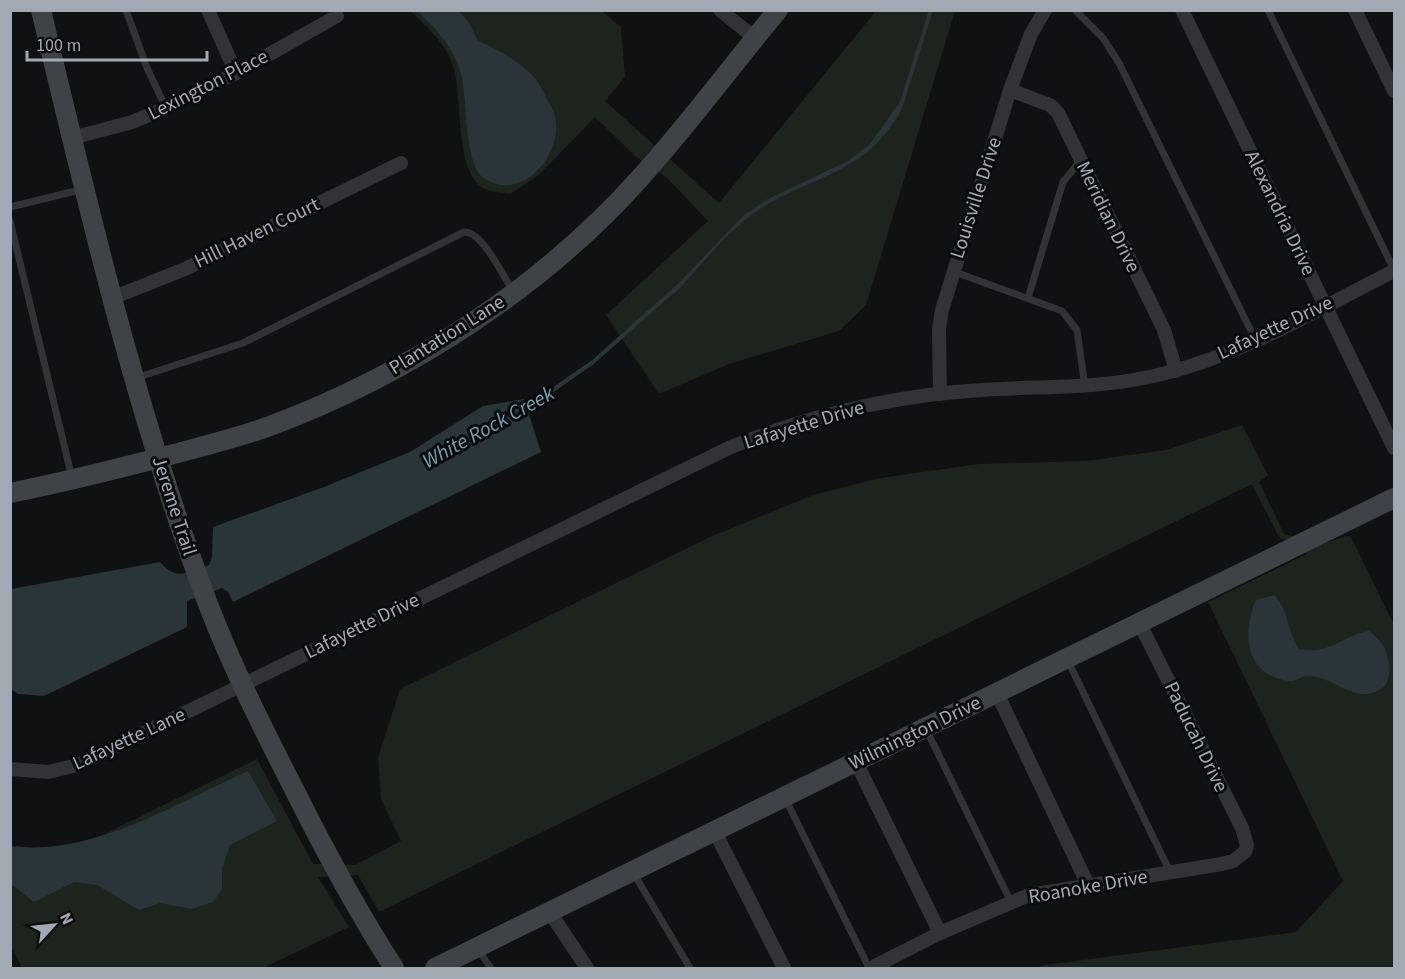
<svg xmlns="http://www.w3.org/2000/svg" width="1405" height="979" font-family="'Source Sans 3',sans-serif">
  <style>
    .green { fill: #1d241d }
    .water { fill: #2a353a }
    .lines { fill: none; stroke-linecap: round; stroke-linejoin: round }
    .stream { stroke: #2a353a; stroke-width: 4 }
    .lane { stroke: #313337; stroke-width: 7 }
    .street { stroke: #313337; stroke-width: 14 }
    .secondary { stroke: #3f4247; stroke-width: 20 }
    .labels { text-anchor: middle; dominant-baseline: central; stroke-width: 6; stroke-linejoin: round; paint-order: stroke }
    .street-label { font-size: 20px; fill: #a1aab3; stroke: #0b0c0d }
    .water-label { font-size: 21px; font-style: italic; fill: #779faf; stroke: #0b0c0d }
  </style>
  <rect width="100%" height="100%" fill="#101112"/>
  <g class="green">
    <path d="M410 11H602L621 27 625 77 605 101 719 203 876 11H955L866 305 839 331 729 364 659 394 606 315 708 221 667 178 635 156 595 117 539 175 510 194C502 192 489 192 483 188 452 167 465 94 451 60 442 40 426 26 410 11Z"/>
    <path d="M1242 425 1268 475 1259 482 1284 534 1322 544 1350 535 1394 625V968H1036L1045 965 1296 932 1343 881 1208 602 1307 554 1279 537 1252 484 379 912 358 875 318 877 349 927 263 968H22L11 946V851L80 846 257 759 313 864 355 865 401 841 381 799 378 757 400 689 710 537 813 495 880 478 979 464 1086 461 1166 450Z"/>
  </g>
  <g class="water">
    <path d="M417 11H459L469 23 478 41C497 49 517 60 532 75 540 82 545 97 551 106 572 144 525 205 485 179 463 165 468 98 461 74 454 48 436 28 417 11Z"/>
    <path d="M897 106 902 109C865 174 820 173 763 207 729 228 702 265 674 294L671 291 744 215 768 199 848 161 870 144Z"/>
    <path d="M524 399 541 452 233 602 228 592 222 588 187 601V627L44 696 18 694 11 689V589L160 562C177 582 187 572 209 565L212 557 213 527 324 487 410 452 483 406Z"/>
    <path d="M1274 595C1289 610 1287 631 1299 649 1331 655 1341 636 1369 631 1380 640 1386 646 1388 660 1390 670 1390 684 1381 689 1355 706 1332 674 1307 676 1301 676 1296 682 1290 681 1246 677 1241 633 1256 600Z"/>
    <path d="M248 771 277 821 230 845 222 868V889L213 902 192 909 160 903 139 910 97 885 74 882 34 902 11 884V846C92 857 176 803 248 771Z"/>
  </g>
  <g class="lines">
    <g class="stream">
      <path d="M897 112 902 102 931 10"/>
      <path d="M524 410 593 362 675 289"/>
    </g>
    <g class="lane">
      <path d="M126 10 147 68 166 108"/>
      <path d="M1075 10 1103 38 1119 63 1255 339"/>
      <path d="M1268 10 1394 270"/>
      <path d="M10 207 84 189"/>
      <path d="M10 221 72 478"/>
      <path d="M952 271 1062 311 1077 330 1085 387"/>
      <path d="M1028 298 1063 182 1081 160"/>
      <path d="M136 378 243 343 464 232C482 231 503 276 513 291"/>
      <path d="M1068 661 1170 872"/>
      <path d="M926 729 1011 902"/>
      <path d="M785 798 869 968"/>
      <path d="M634 874 690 968"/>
      <path d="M477 949 491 968"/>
    </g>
    <g class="street">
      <path d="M208 10 236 73"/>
      <path d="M720 10 755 38"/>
      <path d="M1182 10 1394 448"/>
      <path d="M1355 10 1394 91"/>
      <path d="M1010 90 1050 105 1058 113 1164 330 1176 371"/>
      <path d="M72 138 132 122 166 108 236 73 337 16"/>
      <path d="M112 298 185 269 401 163"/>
      <path d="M940 394 939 329 942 310 1010 90 1031 34 1045 10"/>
      <path d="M997 693 1088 885"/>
      <path d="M856 762 940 933"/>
      <path d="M10 769 48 772 78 765 731 447C811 415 896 395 982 390 1039 386 1093 389 1149 377 1236 359 1316 310 1394 271"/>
      <path d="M715 832 784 968"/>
      <path d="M551 914 587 968"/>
      <path d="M871 968 940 933 1029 895 1222 864 1233 861 1245 852 1247 845 1242 828 1140 624"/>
    </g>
    <g class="secondary">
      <path d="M41 10C87 201 131 393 198 577 224 651 260 723 296 793 326 853 358 912 394 968"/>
      <path d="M10 493C64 482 117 469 170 455 204 446 237 438 270 426 409 374 542 288 641 177 689 124 732 65 778 10"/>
      <path d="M435 968 1394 498"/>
    </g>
  </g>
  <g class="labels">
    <g class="street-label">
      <text transform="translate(208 85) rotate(-27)">Lexington Place</text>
      <text transform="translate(976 198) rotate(-72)">Louisville Drive</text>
      <text transform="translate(1280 213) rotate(64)">Alexandria Drive</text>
      <text transform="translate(1108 217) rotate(64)">Meridian Drive</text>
      <text transform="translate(257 233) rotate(-26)">Hill Haven Court</text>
      <text transform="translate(1275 328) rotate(-25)">Lafayette Drive</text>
      <text transform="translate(447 335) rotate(-32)">Plantation Lane</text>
      <text transform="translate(804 425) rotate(-17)">Lafayette Drive</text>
      <text transform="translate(174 506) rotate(72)">Jereme Trail</text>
      <text transform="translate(362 626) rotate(-26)">Lafayette Drive</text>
      <text transform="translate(915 733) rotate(-26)">Wilmington Drive</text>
      <text transform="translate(1196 737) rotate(64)">Paducah Drive</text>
      <text transform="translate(129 739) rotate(-25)">Lafayette Lane</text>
      <text transform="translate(1088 887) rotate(-10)">Roanoke Drive</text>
    </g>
    <g class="water-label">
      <text transform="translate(488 427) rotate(-29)">White Rock Creek</text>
    </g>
  </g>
  <rect width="1405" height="979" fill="none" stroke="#a1aab3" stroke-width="24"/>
  <g transform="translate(54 925) rotate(63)" stroke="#0b0c0d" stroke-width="4.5" paint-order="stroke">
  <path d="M0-4.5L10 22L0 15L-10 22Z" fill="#a1aab3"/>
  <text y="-9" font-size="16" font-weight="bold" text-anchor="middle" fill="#a1aab3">N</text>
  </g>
  <path d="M27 51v9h180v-9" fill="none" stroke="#a1aab3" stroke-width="3"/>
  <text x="36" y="51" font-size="18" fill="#a1aab3" stroke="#0b0c0d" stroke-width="4.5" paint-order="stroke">100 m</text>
</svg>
